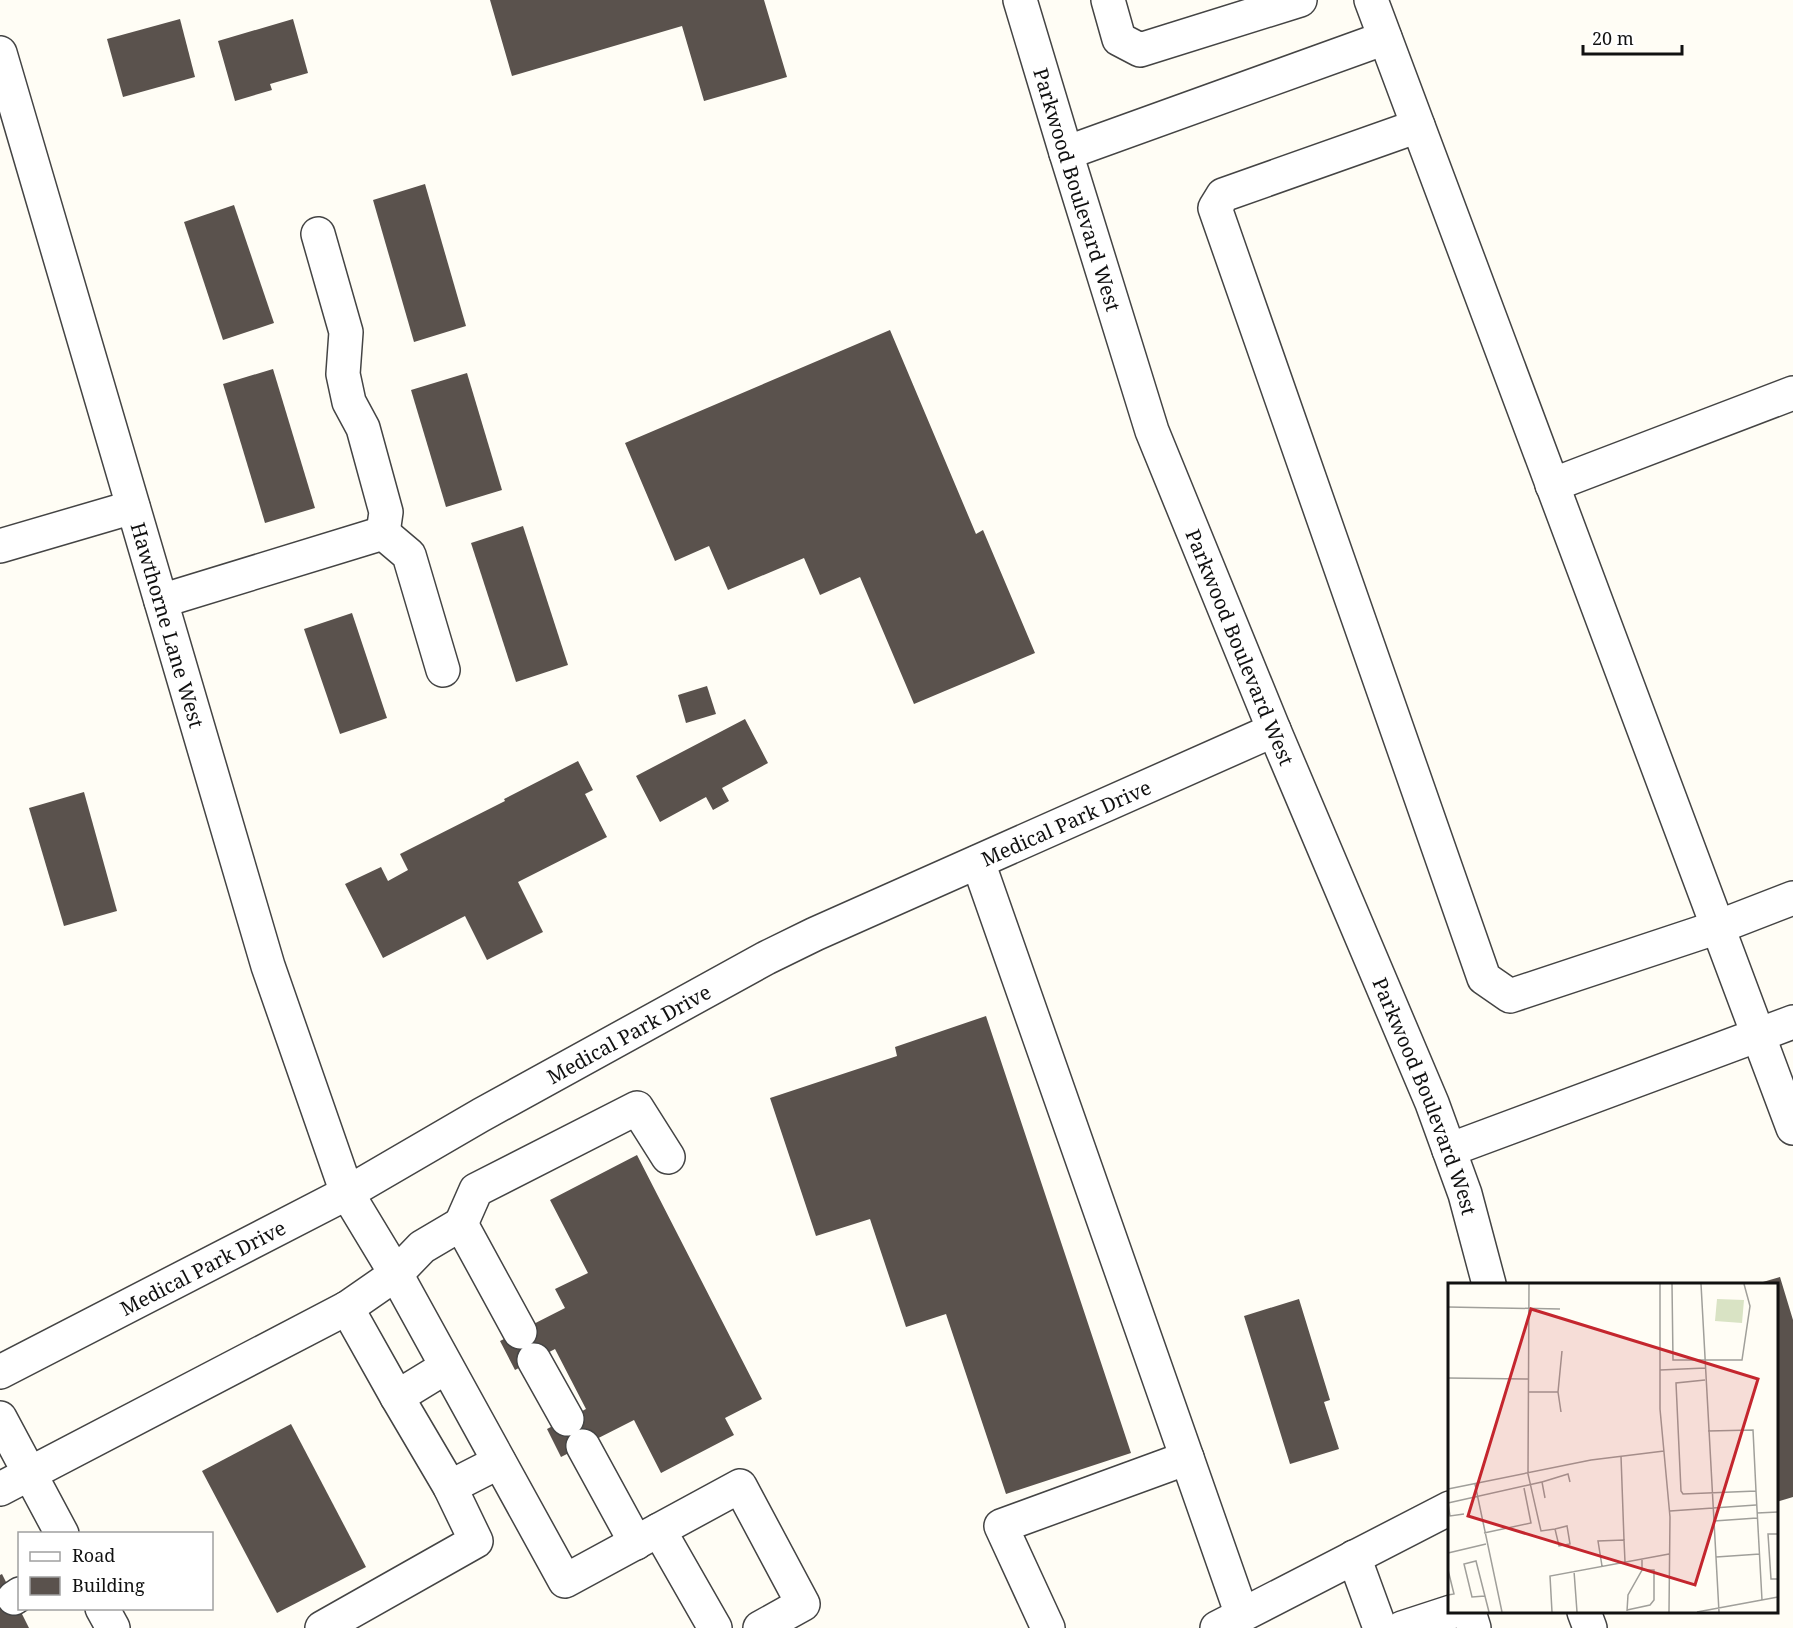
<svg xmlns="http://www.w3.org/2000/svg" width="1793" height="1628" font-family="'Noto Serif',serif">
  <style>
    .building { fill: #5a524d }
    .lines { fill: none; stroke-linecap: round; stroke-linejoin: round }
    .minor-casing { stroke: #444; stroke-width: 36 }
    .minor { stroke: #fff; stroke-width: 33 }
    .labels { text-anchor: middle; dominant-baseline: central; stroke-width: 6; stroke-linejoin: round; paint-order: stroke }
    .street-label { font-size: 20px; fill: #111; stroke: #fff }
    .inset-road { fill: none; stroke: #a09f9a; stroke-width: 1.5 }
    .view { fill: #c4262e; fill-opacity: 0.15; stroke: #c4262e; stroke-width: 3 }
    .inset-edge { fill: none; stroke: #111; stroke-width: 3 }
  </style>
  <rect width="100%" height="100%" fill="#fffdf5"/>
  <g class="building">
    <path d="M490 0H764L787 77 704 101 682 26 512 76Z"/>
    <path d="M180 19 195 77 123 97 107 39Z"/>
    <path d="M293 19 308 73 270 84 272 90 235 101 218 41Z"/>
    <path d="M425 184 466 326 414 342 373 200Z"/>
    <path d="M234 205 274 323 223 340 184 222Z"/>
    <path d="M890 330 976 534 983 530 1035 653 914 704 860 577 820 595 804 558 728 590 709 546 675 561 625 443Z"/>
    <path d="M273 369 315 508 265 523 223 384Z"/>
    <path d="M467 373 502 490 446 507 411 390Z"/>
    <path d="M523 526 568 665 516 682 471 543Z"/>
    <path d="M352 613 387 718 340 734 304 629Z"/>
    <path d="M707 686 716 714 686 723 678 695Z"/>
    <path d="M745 719 768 763 722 788 729 801 713 810 706 797 660 822 636 776Z"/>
    <path d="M578 761 593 790 585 794 607 837 518 882 543 932 487 960 465 916 383 958 345 884 381 867 388 881 408 870 400 854 505 801 504 799Z"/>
    <path d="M84 792 117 911 64 926 29 808Z"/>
    <path d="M986 1016 1131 1453 1006 1494 946 1314 906 1327 870 1219 816 1236 770 1098 897 1056 895 1047Z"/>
    <path d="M637 1155 762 1399 725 1418 734 1435 661 1473 634 1420 561 1457 547 1429 586 1409 555 1349 515 1370 500 1341 565 1308 555 1289 588 1273 550 1200Z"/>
    <path d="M1780 1277 1793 1320V1497L1776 1502V1284H1756Z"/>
    <path d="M1299 1299 1330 1400 1324 1402 1339 1449 1290 1464 1244 1316Z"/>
    <path d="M291 1424 366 1567 277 1613 202 1471Z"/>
    <path d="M2 1574 29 1628H0V1575Z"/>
  </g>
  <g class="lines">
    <g class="minor-casing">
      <g id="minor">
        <path id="s1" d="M1020 0 1066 153 1152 431 1274 730 1432 1103 1465 1194 1489 1284"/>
        <path d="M1108 0 1119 39 1140 50 1300 0"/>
        <path d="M1371 0 1793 1128"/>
        <path id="s2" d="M0 53 268 966 347 1193 396 1274 565 1581 740 1486 803 1604 760 1628"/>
        <path d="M1418 126 1223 195 1215 208 1484 978 1510 996 1718 927 1793 898"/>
        <path d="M1066 153 1385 38"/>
        <path d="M318 234 346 332 343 374 349 402 363 428 386 512 383 533"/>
        <path d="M1552 485 1793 393"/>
        <path d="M0 546 133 507"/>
        <path d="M161 601 383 533 409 555 443 670"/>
        <path d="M978 862 1187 1458"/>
        <path d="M1449 1150 1793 1022"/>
        <path d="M461 1224 476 1190 637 1108 668 1157"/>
        <path d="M534 1360 567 1419"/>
        <path id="s3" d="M0 1372 347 1193 481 1115 766 958 815 934 1274 730"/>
        <path d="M397 1397 446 1367"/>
        <path d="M0 1418 62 1534"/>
        <path d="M583 1446 636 1543"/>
        <path d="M450 1487 499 1462"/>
        <path d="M0 1489 347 1308 396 1274 422 1247 461 1224 520 1332"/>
        <path d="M659 1530 715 1628"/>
        <path d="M1354 1557 1380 1628"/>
        <path d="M14 1598 20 1594"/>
        <path d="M102 1608 113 1628"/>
        <path d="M1469 1612 1474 1628"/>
        <path d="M1584 1612 1590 1628"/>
        <path d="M322 1628 476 1541 450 1487 397 1397 347 1308"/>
        <path d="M1048 1628 1001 1526 1187 1458 1242 1615"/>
        <path d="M1217 1628 1450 1508"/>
        <path d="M1402 1628 1451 1612"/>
      </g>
    </g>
    <use href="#minor" class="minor"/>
  </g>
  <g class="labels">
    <g class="street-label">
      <text stroke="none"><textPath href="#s1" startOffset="198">Parkwood Boulevard West</textPath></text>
      <text stroke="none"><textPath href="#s2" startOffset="596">Hawthorne Lane West</textPath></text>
      <text stroke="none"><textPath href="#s1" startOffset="684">Parkwood Boulevard West</textPath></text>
      <text stroke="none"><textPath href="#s3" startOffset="1200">Medical Park Drive</textPath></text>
      <text stroke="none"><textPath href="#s3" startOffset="714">Medical Park Drive</textPath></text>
      <text stroke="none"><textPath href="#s1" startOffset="1170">Parkwood Boulevard West</textPath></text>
      <text stroke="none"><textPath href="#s3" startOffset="228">Medical Park Drive</textPath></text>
    </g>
  </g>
  <g transform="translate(1448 1283)">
    <rect width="330" height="330" fill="#fffdf5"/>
    <path d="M269 16 296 17 294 40 267 38Z" fill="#d9e3c4"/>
    <path class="inset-road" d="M81 1 80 191 93 248 107 246 119 243 122 261 111 263 107 246M212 1V126L222 234 221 329M224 1 225 77H294L302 23 296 1M253 1 271 329M0 24 112 26M212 87 257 85M0 95 80 96M257 97 228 100 233 208 235 211 308 208 305 147 260 148M80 109H110L113 129M110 109 114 68M173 173 176 257M94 199 120 191 122 199M27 201 54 329M0 206 143 177 216 168M308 208 314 317M0 220 94 199 97 215M0 220 2 233 16 231M222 228 308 222M309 230 330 229M266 238 309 235M36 250 83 240 76 205M330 251H320L323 296H330M0 270 38 261M268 274 312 271M154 283 150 258 176 257 177 279M0 287 6 311 0 312M126 288 129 329M37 313 24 314 16 281 28 278 41 329M179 327 202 322 206 317V287H194M179 328 180 312 194 287V276M104 329 102 293 221 271M249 329 330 314"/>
    <path class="view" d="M83 26 310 96 247 302 20 233Z"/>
    <rect width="330" height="330" class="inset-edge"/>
  </g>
  <rect x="18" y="1532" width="195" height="78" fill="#ffffff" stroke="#a0a0a0" stroke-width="1.5"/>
  <rect x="30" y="1552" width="30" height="9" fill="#ffffff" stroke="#a0a0a0" stroke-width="1.5"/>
  <text x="72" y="1562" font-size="18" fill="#111111">Road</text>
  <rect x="30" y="1577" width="30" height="18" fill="#5a524d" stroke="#a0a0a0" stroke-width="1.5"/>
  <text x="72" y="1592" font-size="18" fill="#111111">Building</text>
  <path d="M1583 45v9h99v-9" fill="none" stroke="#111111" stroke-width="3"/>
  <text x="1592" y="45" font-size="18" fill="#111111" stroke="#ffffff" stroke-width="4.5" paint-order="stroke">20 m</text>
</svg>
